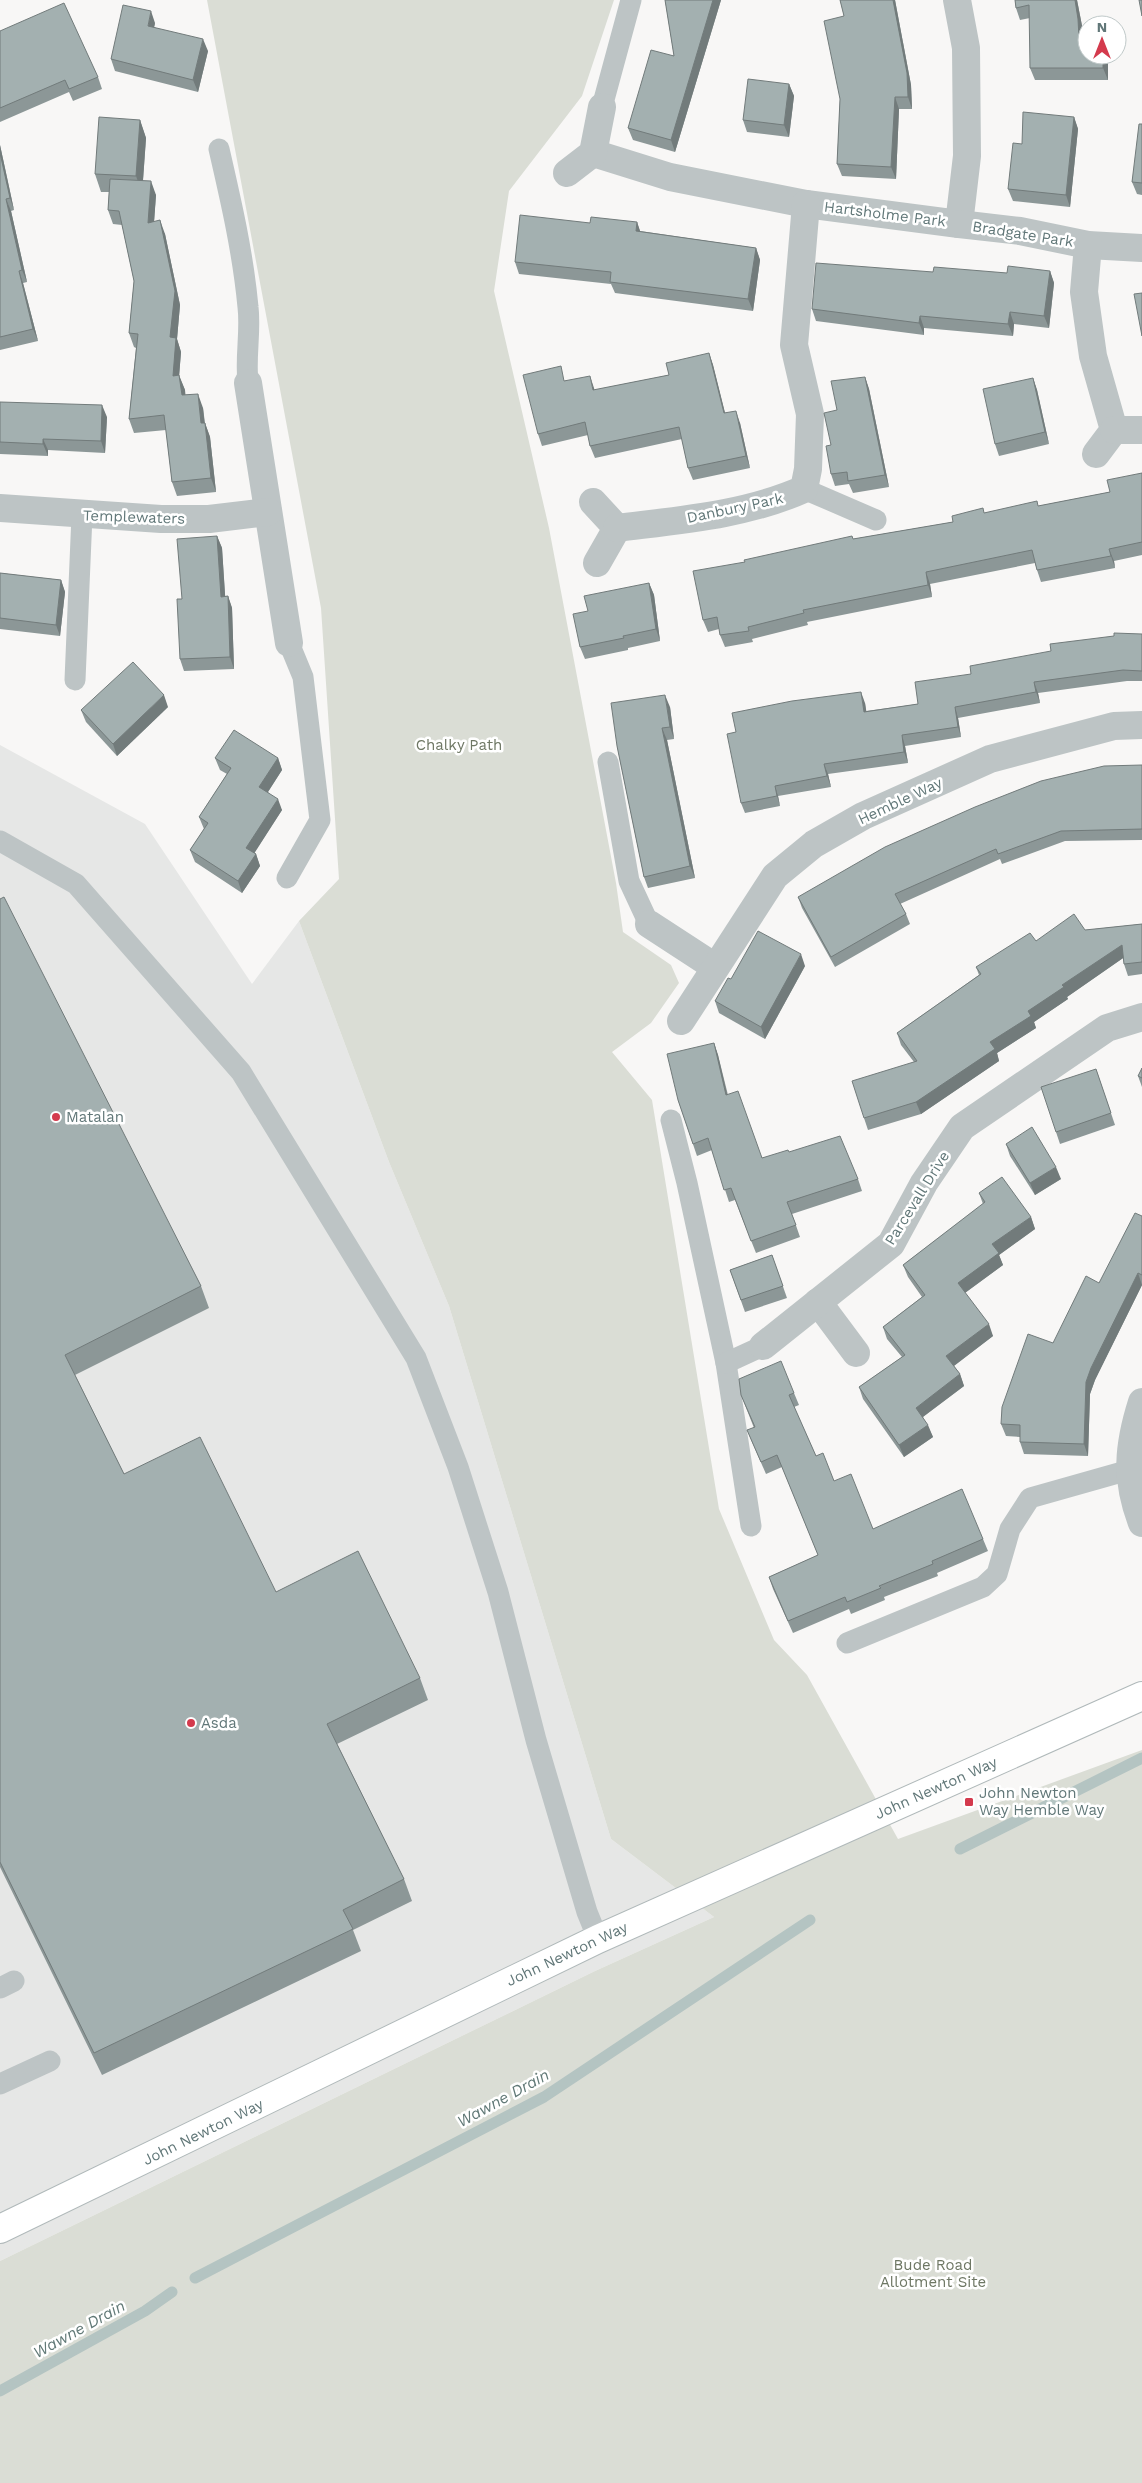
<svg xmlns="http://www.w3.org/2000/svg" width="1142" height="2483" font-family="'Work Sans',sans-serif">
  <style>
    .built { fill: #e6e7e6 }
    .green { fill: #daddd5 }
    .lines { fill: none; stroke-linecap: round; stroke-linejoin: round }
    .stream { stroke: #b4c4c2; stroke-width: 11 }
    .secondary-casing { stroke: #b0b9ba; stroke-width: 30 }
    .lane { stroke: #bdc4c5; stroke-width: 21 }
    .street { stroke: #bdc4c5; stroke-width: 28 }
    .secondary { stroke: #fff; stroke-width: 28 }
    .wall { fill: #8c9797 }
    .shaded-wall { fill: #727b7b }
    .building { fill: #a3b0b0; stroke: #727b7b }
    .poi-dot { fill: #d43a4d; stroke: #fff; stroke-width: 2 }
    .labels { text-anchor: middle; dominant-baseline: central; stroke-width: 5; stroke-linejoin: round; paint-order: stroke }
    .street-label { font-size: 15px; fill: #617778; stroke: #fff }
    .park-label { font-size: 15px; fill: #6e7764; stroke: #fff }
    .poi-label { font-size: 15px; fill: #617778; stroke: #fff; text-anchor: start }
    .water-label { font-size: 16px; font-style: italic; fill: #607876; stroke: #fff }
  </style>
  <rect width="100%" height="100%" fill="#f8f7f6"/>
  <path class="built" d="M0 745 145 824 252 984 299 921 389 1162 449 1306 611 1839 714 1917 595 1971 0 2261Z"/>
  <path class="green" d="M207 0H614L582 96 509 191 494 291 549 528 616 883 623 932 671 965 679 983 651 1023 612 1052 652 1100 719 1509 774 1640 807 1675 898 1839 1142 1750V2483H0V2261L595 1971 714 1917 611 1839 449 1306 389 1162 299 921 339 879 321 608Z"/>
  <g class="lines">
    <g class="stream">
      <path d="M960 1849 1142 1758"/>
      <path d="M195 2278 544 2097 810 1920"/>
      <path d="M0 2391 145 2311 172 2292"/>
    </g>
    <g class="secondary-casing">
      <path id="secondary" d="M0 2229 598 1939 1142 1696"/>
    </g>
    <g class="lane">
      <path d="M602 107 631 0"/>
      <path d="M219 149C231 201 243 253 248 307 251 332 245 357 248 383"/>
      <path d="M804 489 876 520"/>
      <path d="M75 680 82 515"/>
      <path d="M608 762 629 881 649 924"/>
      <path d="M0 841 76 884 241 1072 416 1358 458 1467 498 1592 536 1740 587 1912 598 1939"/>
      <path d="M287 878 320 820 303 677 289 643"/>
      <path d="M671 1120 687 1183 726 1363 751 1526"/>
      <path d="M726 1363 763 1346"/>
      <path d="M847 1643 983 1587 997 1574 1010 1529 1030 1498 1129 1470"/>
      <path d="M0 1988 14 1981"/>
      <path d="M0 2084 50 2061"/>
    </g>
    <g class="street">
      <path d="M593 153 670 177 806 204 959 224 967 156 966 48 957 0"/>
      <path d="M567 173 593 153 602 107"/>
      <path d="M959 224 1020 231 1088 245 1142 248"/>
      <path d="M1088 245 1084 292 1093 356 1114 430 1096 454"/>
      <path d="M248 383 289 643"/>
      <path d="M1114 430H1142"/>
      <path d="M593 502 617 528 597 563"/>
      <path d="M0 508 161 519H209L268 512"/>
      <path d="M617 528C680 520 746 515 804 489L808 469 810 414 794 345 806 204"/>
      <path d="M649 924 715 967"/>
      <path d="M681 1021 775 876 814 844 863 816 990 759 1114 726 1142 725"/>
      <path d="M818 1302 856 1353"/>
      <path d="M763 1346 891 1244 924 1183 962 1127 1107 1028 1142 1017"/>
      <path d="M1142 1402C1128 1446 1125 1479 1142 1523"/>
    </g>
    <use href="#secondary" class="secondary"/>
  </g>
  <g class="wall">
    <path d="M665 0H721L675 152 633 140 628 128 674 56Z"/>
    <path d="M840 0H895L911 85 912 109H899L896 179 842 176 837 164 844 16Z"/>
    <path d="M1015 0H1077L1083 31V38L1108 55V80H1035L1030 68V18L1020 20 1016 8Z"/>
    <path d="M155 23 154 27 208 51 198 92 115 71 111 59Z"/>
    <path d="M0 31 98 77 102 89 73 101 69 92 0 122Z"/>
    <path d="M789 84 794 96 789 137 747 132 743 120Z"/>
    <path d="M1074 117 1078 129 1070 207 1013 201 1008 189 1022 144Z"/>
    <path d="M140 120 146 138 143 181 156 195 154 221 165 234 180 305 177 339 181 352 179 376 185 390V395L203 408 205 423 210 437 216 492 177 496 172 482 166 430 134 433 129 419 136 348 134 347 129 333 134 281 122 225 113 224 108 210 109 192H101L95 174Z"/>
    <path d="M1142 124V195L1137 194 1132 182Z"/>
    <path d="M0 145 14 210 11 211 27 282 23 283 38 341 0 350Z"/>
    <path d="M637 222 640 231 756 248 760 260 753 311 615 293 611 284 519 274 515 262 590 223Z"/>
    <path d="M1050 271 1054 283 1049 328 1014 324 1013 336 924 328V335L816 321 812 309 933 272 1007 273Z"/>
    <path d="M709 353 713 365 725 413 740 423 750 468 693 480 688 468 682 439 595 458 590 446 588 435 542 446 538 434 566 380 594 390 669 375Z"/>
    <path d="M865 377 869 389 889 487 853 493 849 484 835 486 831 474V445L837 410Z"/>
    <path d="M1033 378 1037 390 1049 444 999 456 995 444Z"/>
    <path d="M0 402 107 417 105 453 48 450V456L0 454Z"/>
    <path d="M1142 473V555L1114 561 1115 568 1041 582 1037 570 1035 563 930 584 932 597 807 622 808 625 752 639 753 642 725 647 720 635 719 629 708 632 703 620 745 562 853 539 953 522 984 513 1038 506 1110 492Z"/>
    <path d="M217 536 222 548 225 596H228L232 608 234 669 184 671 180 659 182 599Z"/>
    <path d="M0 573 61 580 65 592 60 636 0 629Z"/>
    <path d="M649 583 654 595 660 641 628 648V650L585 659 580 647 588 611Z"/>
    <path d="M1142 634V681H1127L1038 693 1040 703 958 718 961 737 905 746 908 763 828 774 831 787 778 796 780 806 745 813 741 803 865 703 866 711 918 704 971 674Z"/>
    <path d="M168 707 117 756 86 722 81 710Z"/>
    <path d="M670 707 674 739 667 740 695 878 648 888 644 877 617 746Z"/>
    <path d="M215 758H278L282 770 268 792 282 810 254 853 256 854 260 866 242 893 195 862 190 850 204 829 199 817 227 774 220 770Z"/>
    <path d="M1142 765V840L1065 841 1002 864 1000 859 900 904 906 914 910 924 835 967 802 908 798 897Z"/>
    <path d="M0 899 201 1286 209 1308 75 1375 124 1474 276 1592 420 1678 428 1700 337 1744 404 1879 412 1901 353 1930 361 1951 102 2075 0 1867Z"/>
    <path d="M1142 924V974L1128 976 1124 964 1123 958 1067 997 1068 999 1034 1022 1036 1028 997 1053 999 1061 921 1114 868 1130 864 1118 914 1062 901 1045 897 1033 979 975 976 967 1036 941 1085 930Z"/>
    <path d="M805 966 765 1039 719 1013 715 1001 731 979Z"/>
    <path d="M714 1043 718 1055 728 1095 762 1158 789 1152 858 1179 862 1191 792 1214 800 1237 756 1253 735 1200 729 1202 712 1150 697 1156 678 1100Z"/>
    <path d="M1142 1068V1087L1138 1076Z"/>
    <path d="M1096 1069 1115 1125 1060 1144 1056 1132Z"/>
    <path d="M1006 1144 1061 1179 1035 1195 1010 1156Z"/>
    <path d="M979 1193 1031 1217 1035 1229 999 1255 1003 1265 965 1293 993 1336 954 1366 960 1374 964 1386 923 1417 933 1437 904 1457 863 1399 859 1387 902 1357 887 1339 883 1327 922 1297 908 1277 903 1265 983 1204Z"/>
    <path d="M1142 1216V1285L1095 1380 1090 1394 1088 1456 1024 1454 1020 1442V1437L1006 1436 1001 1424 1053 1343 1099 1283Z"/>
    <path d="M772 1255 787 1298 745 1312 730 1270Z"/>
    <path d="M794 1393 799 1405 794 1407 816 1456 834 1481 873 1529 983 1539 988 1551 937 1573 938 1576 884 1597 885 1600 851 1614 849 1609 793 1633 773 1589 769 1577 818 1555 782 1467 766 1474 752 1442 747 1430 754 1428 741 1395Z"/>
  </g>
  <g class="shaded-wall">
    <path d="M713 0H721L675 152 671 140Z"/>
    <path d="M893 0H895L911 85 912 109 908 97Z"/>
    <path d="M1075 0H1077L1083 31V50L1079 38Z"/>
    <path d="M151 11 155 23 152 38 148 26Z"/>
    <path d="M203 39 208 51 198 92 193 80Z"/>
    <path d="M1103 55H1108V80L1103 68Z"/>
    <path d="M789 84 794 96 789 137 784 125Z"/>
    <path d="M895 97 899 109 896 179 891 167Z"/>
    <path d="M1074 117 1078 129 1070 207 1066 195Z"/>
    <path d="M140 120 146 138 142 193 136 176Z"/>
    <path d="M0 145 14 210 10 198 0 153Z"/>
    <path d="M151 181 156 195 153 237 148 223Z"/>
    <path d="M6 199 11 211 27 282 22 270Z"/>
    <path d="M160 220 165 234 180 305 177 339 181 352 178 390 173 376 170 337Z"/>
    <path d="M637 222 641 234 636 231Z"/>
    <path d="M756 248 760 260 753 311 748 299Z"/>
    <path d="M19 271 23 283 38 341 33 329Z"/>
    <path d="M1050 271 1054 283 1049 328 1044 316Z"/>
    <path d="M1010 312 1014 324 1013 336 1008 324Z"/>
    <path d="M920 316 924 328V335L919 323Z"/>
    <path d="M709 353 713 365 728 425 724 413Z"/>
    <path d="M179 375 185 390 187 410 182 395Z"/>
    <path d="M590 376 594 388 597 402 593 390Z"/>
    <path d="M865 377 869 389 889 487 885 475Z"/>
    <path d="M1033 378 1037 390 1049 444 1045 432Z"/>
    <path d="M198 394 203 408 206 438 201 423Z"/>
    <path d="M102 405 107 417 105 453 101 441Z"/>
    <path d="M736 411 740 423 750 468 746 456Z"/>
    <path d="M205 423 210 437 216 492 211 478Z"/>
    <path d="M43 439 48 450V456L43 444Z"/>
    <path d="M217 536 222 548 226 609 221 597Z"/>
    <path d="M1109 549 1114 561 1115 568 1111 556Z"/>
    <path d="M926 572 930 584 932 597 928 585Z"/>
    <path d="M61 580 65 592 60 636 56 625Z"/>
    <path d="M649 583 654 595 660 641 656 629Z"/>
    <path d="M228 596 232 608 234 669 230 657Z"/>
    <path d="M1034 682 1038 693 1040 703 1036 692Z"/>
    <path d="M861 692 865 703 868 722 864 712Z"/>
    <path d="M164 695 168 707 117 756 113 744Z"/>
    <path d="M665 695 670 707 674 739 670 727Z"/>
    <path d="M955 707 958 718 961 737 958 727Z"/>
    <path d="M662 728 667 740 695 878 690 866Z"/>
    <path d="M902 735 905 746 908 763 904 752Z"/>
    <path d="M278 758 282 770 264 798 259 787Z"/>
    <path d="M824 764 828 774 831 787 827 776Z"/>
    <path d="M775 786 778 796 780 806 777 796Z"/>
    <path d="M278 799 282 810 250 860 246 848Z"/>
    <path d="M256 854 260 866 242 893 238 881Z"/>
    <path d="M1122 945 1126 956 1067 997 1068 999 1034 1022 1036 1028 997 1053 999 1061 921 1114 916 1102 1028 1011 1062 985Z"/>
    <path d="M801 954 805 966 765 1039 761 1027Z"/>
    <path d="M714 1043 718 1055 730 1107 726 1095Z"/>
    <path d="M1056 1167 1061 1179 1035 1195 1030 1183Z"/>
    <path d="M1031 1217 1035 1229 999 1255 1003 1265 962 1295 958 1283 992 1244Z"/>
    <path d="M1138 1273 1142 1285 1095 1380 1090 1394 1088 1456 1084 1444 1086 1382 1091 1368Z"/>
    <path d="M989 1324 993 1336 951 1368 946 1356Z"/>
    <path d="M960 1374 964 1386 920 1419 916 1408Z"/>
    <path d="M928 1425 933 1437 904 1457 899 1445Z"/>
  </g>
  <g class="building">
    <path d="M665 0H713L671 140 628 128 651 50 674 56Z"/>
    <path d="M840 0H893L907 73 908 97H895L891 167 837 164 840 99 824 21 844 16Z"/>
    <path d="M1015 0H1075L1078 19 1079 38H1087V55H1103V68H1030L1029 5 1016 8Z"/>
    <path d="M1139 0H1142V16Z"/>
    <path d="M64 3 98 77 69 89 65 80 0 108V31Z"/>
    <path d="M123 5 151 11 148 26 203 39 193 80 111 59Z"/>
    <path d="M748 79 789 84 784 125 743 120Z"/>
    <path d="M1023 112 1074 117 1066 195 1008 189 1013 143 1022 144Z"/>
    <path d="M99 117 140 120 136 176 95 174Z"/>
    <path d="M1139 124H1142V183L1132 182Z"/>
    <path d="M0 153 10 198 6 199 22 270 19 271 33 329 0 337Z"/>
    <path d="M110 179 151 181 148 223 160 220 175 291 170 337 176 338 173 376 179 375 182 395 198 394 201 423H205L211 478 172 482 164 415 129 419 138 334 129 333 134 281 119 211 108 210Z"/>
    <path d="M520 215 590 223 591 217 637 222 636 231 756 248 748 299 610 282 611 272 515 262Z"/>
    <path d="M816 263 933 272 934 267 1007 273 1008 266 1050 271 1044 316 1010 312 1008 324 920 316 919 323 812 309Z"/>
    <path d="M1142 293V336L1134 294Z"/>
    <path d="M709 353 724 413 736 411 746 456 688 468 679 427 590 446 585 422 538 434 523 375 561 366 564 381 590 376 593 390 669 375 666 363Z"/>
    <path d="M865 377 885 475 848 481 847 472 831 474 826 446 831 445 824 413 837 410 831 381Z"/>
    <path d="M1033 378 1045 432 995 444 983 389Z"/>
    <path d="M0 402 102 405 101 441 43 439V444L0 442Z"/>
    <path d="M1142 473V542L1109 549 1111 556 1037 570 1032 550 926 572 928 585 803 610 804 613 748 627 749 631 720 635 717 617 703 620 693 571 745 562 744 560 852 536 853 539 953 522 952 516 983 508 984 513 1037 501 1038 506 1110 492 1107 480Z"/>
    <path d="M217 536 221 597 228 596 230 657 180 659 177 599H182L177 539Z"/>
    <path d="M0 573 61 580 56 625 0 618Z"/>
    <path d="M649 583 656 629 623 636 624 638 580 647 573 614 588 611 584 596Z"/>
    <path d="M1114 633 1142 634V671L1123 670 1034 682 1036 692 955 707 958 727 902 735 904 752 824 764 827 776 775 786 777 796 741 803 727 734 736 732 732 713 792 701 861 692 864 712 918 704 915 682 971 674 970 666 1051 651 1050 644 1114 636Z"/>
    <path d="M133 662 164 695 113 744 81 710Z"/>
    <path d="M665 695 670 727 662 728 690 866 644 877 617 746 611 703Z"/>
    <path d="M234 730 278 758 259 787 278 799 246 848 256 854 238 881 190 850 208 823 199 817 231 768 215 758Z"/>
    <path d="M1142 765V829L1061 831 998 854 996 849 895 894 906 914 831 957 798 897 885 847 975 807 1041 781 1104 766Z"/>
    <path d="M4 897 201 1286 65 1355 124 1474 200 1437 276 1592 358 1551 420 1678 327 1724 404 1879 343 1910 353 1929 94 2053 0 1862V899Z"/>
    <path d="M1074 914 1085 930 1142 924V962L1124 964 1122 945 1062 985 1064 987 1028 1011 1031 1016 990 1042 995 1049 916 1102 864 1118 852 1081 917 1061 897 1033 981 974 976 967 1030 933 1036 941Z"/>
    <path d="M758 931 801 954 761 1027 715 1001 728 978 731 979Z"/>
    <path d="M714 1043 726 1095 738 1091 762 1158 788 1150 789 1152 840 1136 858 1179 787 1202 796 1225 751 1241 731 1188 724 1190 708 1138 693 1144 678 1100 667 1054Z"/>
    <path d="M1142 1068V1078L1138 1076Z"/>
    <path d="M1096 1069 1111 1113 1056 1132 1041 1087Z"/>
    <path d="M1032 1127 1056 1167 1030 1183 1006 1144Z"/>
    <path d="M1002 1177 1031 1217 992 1244 999 1253 958 1283 989 1324 946 1356 960 1374 916 1408 928 1425 899 1445 859 1387 905 1355 883 1327 925 1295 903 1265 985 1202 979 1193Z"/>
    <path d="M1135 1213 1142 1216V1275L1138 1273 1091 1368 1086 1382 1084 1444 1020 1442V1425L1001 1424 1002 1407 1028 1334 1053 1343 1086 1276 1099 1283Z"/>
    <path d="M772 1255 783 1286 741 1300 730 1270Z"/>
    <path d="M781 1361 794 1393 789 1395 816 1456 823 1453 834 1481 851 1474 873 1529 962 1489 983 1539 932 1561 933 1564 879 1586 881 1588 847 1602 845 1597 788 1621 769 1577 818 1555 777 1455 761 1462 747 1430 755 1427 741 1395 739 1379Z"/>
  </g>
  <g class="poi-dot">
    <circle cx="56" cy="1117" r="5"/>
    <circle cx="191" cy="1723" r="5"/>
    <rect x="964" y="1797" width="10" height="10" rx="2.5"/>
  </g>
  <g class="labels">
    <g class="street-label">
      <text transform="translate(885 214) rotate(7)">Hartsholme Park</text>
      <text transform="translate(1023 234) rotate(9)">Bradgate Park</text>
      <text transform="translate(735 508) rotate(-12)">Danbury Park</text>
      <text transform="translate(134 517) rotate(2)">Templewaters</text>
      <text transform="translate(900 801) rotate(-25)">Hemble Way</text>
      <text transform="translate(917 1198) rotate(-58)">Parcevall Drive</text>
      <text transform="translate(936 1788) rotate(-24)">John Newton Way</text>
      <text transform="translate(567 1954) rotate(-25)">John Newton Way</text>
      <text transform="translate(203 2132) rotate(-26)">John Newton Way</text>
    </g>
    <g class="park-label">
      <text x="459" y="745">Chalky Path</text>
      <text x="933" y="2265">Bude Road<tspan x="933" dy="17">Allotment Site</tspan></text>
    </g>
    <g class="poi-label">
      <text x="66" y="1117">Matalan</text>
      <text x="201" y="1723">Asda</text>
      <text x="979" y="1793">John Newton<tspan x="979" dy="17">Way Hemble Way</tspan></text>
    </g>
    <g class="water-label">
      <text transform="translate(503 2098) rotate(-29)">Wawne Drain</text>
      <text transform="translate(79 2329) rotate(-29)">Wawne Drain</text>
    </g>
  </g>
  <g transform="translate(1102 40)"><circle r="24" fill="#ffffff" stroke="#c0c9c9"/>
  <path d="M0-4L9 19L0 12L-9 19Z" fill="#d43a4d"/>
  <text y="-8" font-size="14" font-weight="bold" text-anchor="middle" fill="#617778">N</text>
  </g>
</svg>
